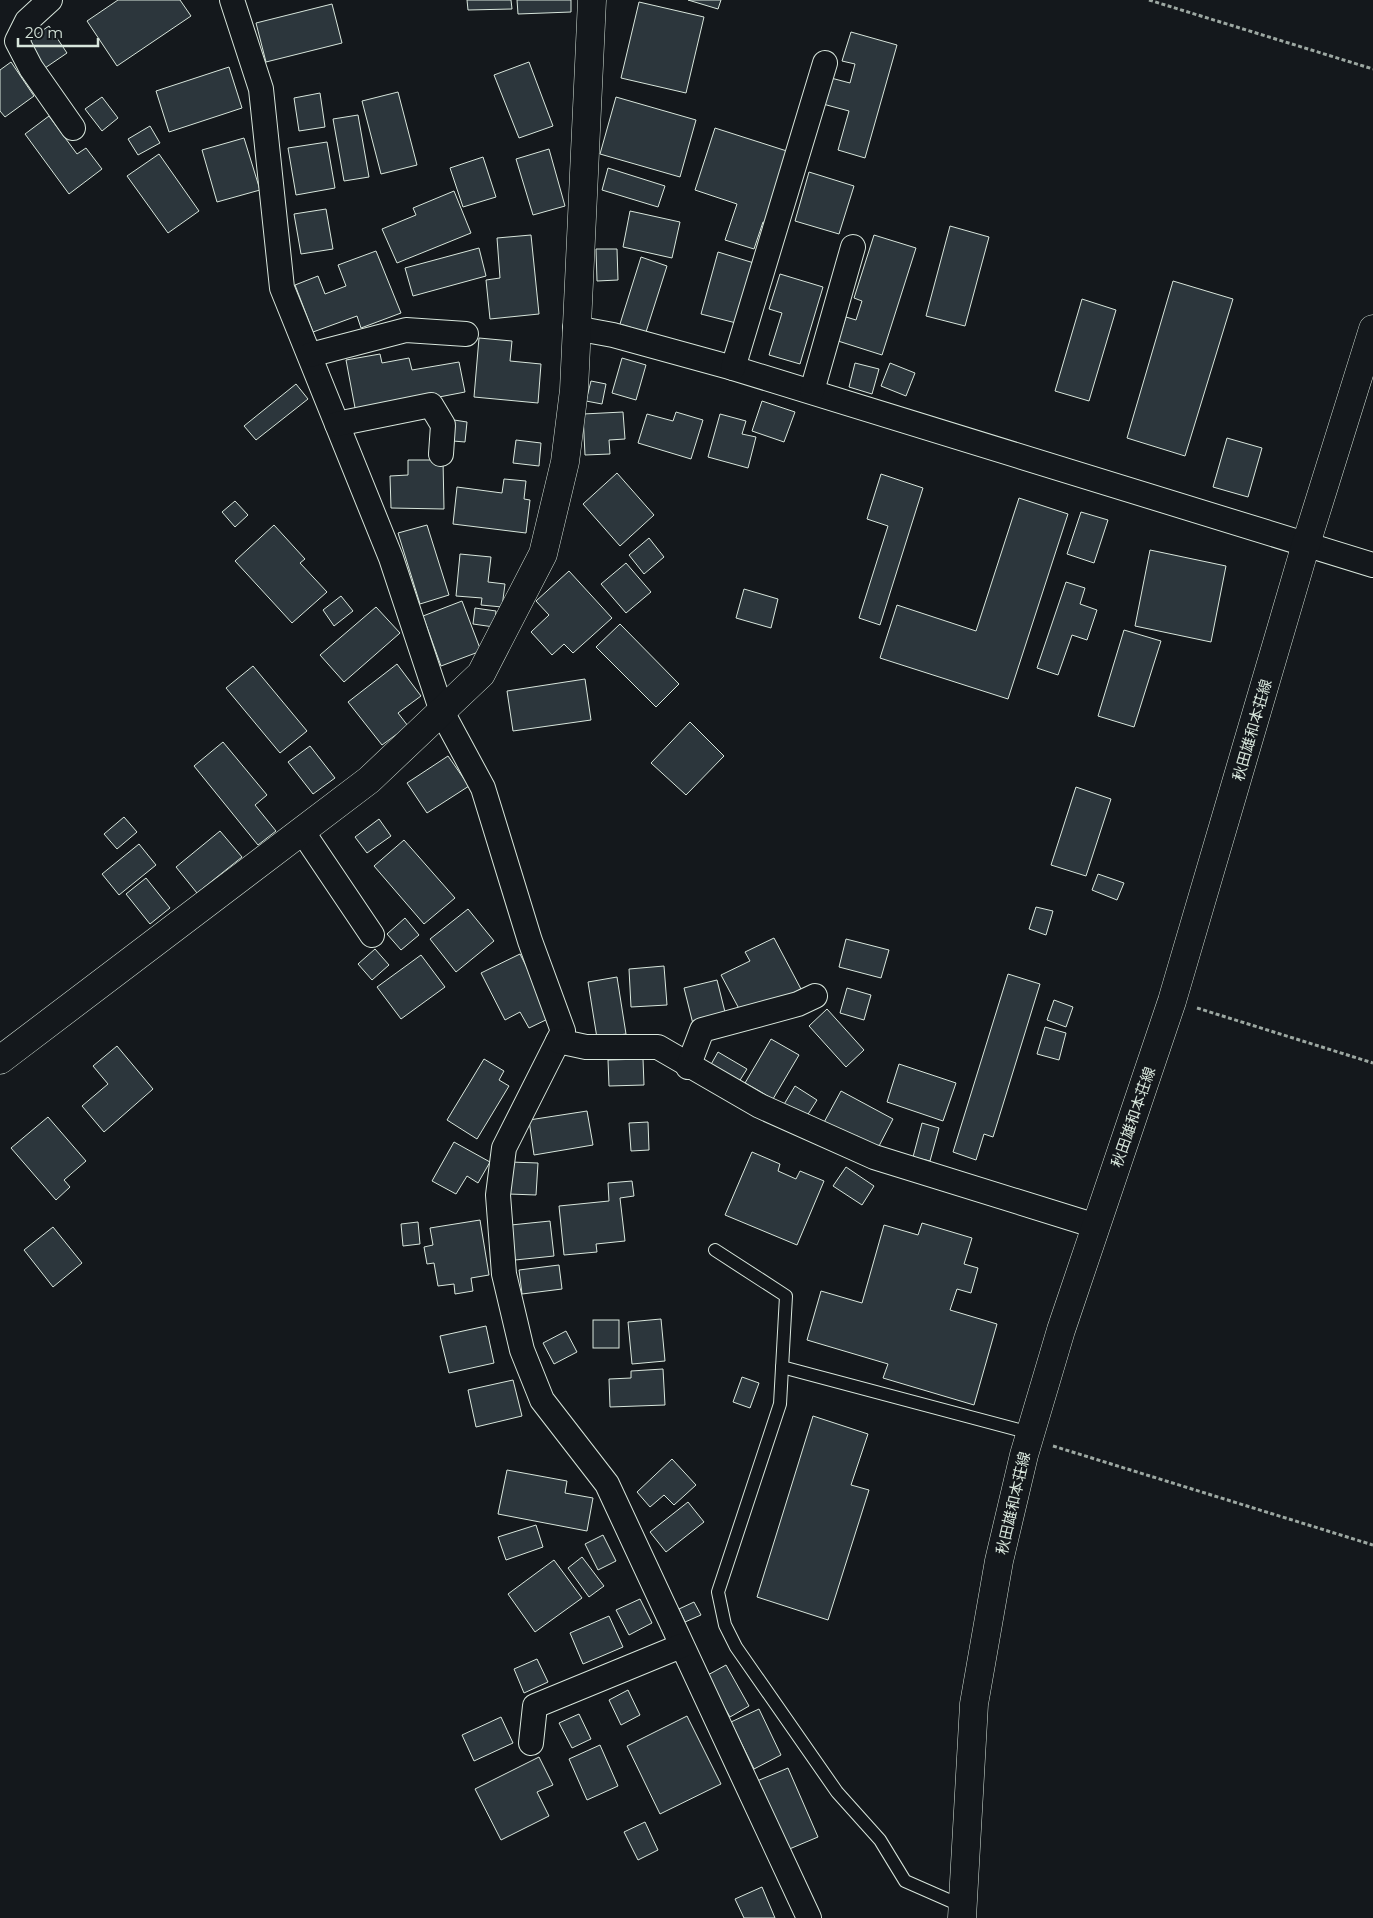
<svg xmlns="http://www.w3.org/2000/svg" width="1373" height="1918" font-family="Montserrat,'Noto Sans JP',sans-serif">
  <style>
    .building { fill: #2c363c; stroke: #d8e6dc }
    .lines { fill: none; stroke-linecap: round; stroke-linejoin: round }
    .lane-casing { stroke: #d8e6dc; stroke-width: 14 }
    .street-casing { stroke: #d8e6dc; stroke-width: 26 }
    .secondary-casing { stroke: #d8e6dc; stroke-width: 29 }
    .primary-casing { stroke: #d8e6dc; stroke-width: 29 }
    .path { stroke: #9da8a2; stroke-width: 3; stroke-dasharray: 4 2.5; stroke-linecap: butt }
    .lane { stroke: #14181c; stroke-width: 12 }
    .street { stroke: #14181c; stroke-width: 24 }
    .secondary { stroke: #14181c; stroke-width: 28 }
    .primary { stroke: #14181c; stroke-width: 28 }
    .labels { text-anchor: middle; dominant-baseline: central; stroke-width: 4; stroke-linejoin: round; paint-order: stroke }
    .street-label { font-size: 15px; fill: #d8e6dc; stroke: #14181c }
  </style>
  <rect width="100%" height="100%" fill="#14181c"/>
  <g class="building">
    <path d="M118 0H180L191 16 117 66 87 21Z"/>
    <path d="M467 0H511L512 9 468 10Z"/>
    <path d="M517 0H571V12L518 14Z"/>
    <path d="M688 0H721L718 9Z"/>
    <path d="M639 2 704 17 686 93 621 78Z"/>
    <path d="M332 4 342 43 266 62 256 23Z"/>
    <path d="M49 26 67 53 45 68 27 41Z"/>
    <path d="M851 32 897 45 865 158 838 150 849 111 823 104 831 78 850 83 855 64 842 61Z"/>
    <path d="M11 62 34 96 5 117 0 111V70Z"/>
    <path d="M529 62 553 126 519 138 494 75Z"/>
    <path d="M229 67 242 108 169 132 156 91Z"/>
    <path d="M398 92 417 165 381 174 362 101Z"/>
    <path d="M320 93 325 127 299 131 294 98Z"/>
    <path d="M102 97 118 118 102 131 85 109Z"/>
    <path d="M616 97 696 120 680 177 600 154Z"/>
    <path d="M358 115 369 177 344 181 333 119Z"/>
    <path d="M49 116 77 154 86 148 102 169 69 194 25 134Z"/>
    <path d="M150 126 160 143 138 155 128 139Z"/>
    <path d="M715 128 793 153 769 224 763 222 754 249 725 240 737 204 695 190Z"/>
    <path d="M244 138 260 190 217 202 202 150Z"/>
    <path d="M327 142 335 188 296 195 288 148Z"/>
    <path d="M549 149 565 206 533 215 516 159Z"/>
    <path d="M159 154 199 211 168 233 127 176Z"/>
    <path d="M483 157 496 197 463 207 450 168Z"/>
    <path d="M608 168 665 186 658 207 602 190Z"/>
    <path d="M809 172 854 186 839 234 795 221Z"/>
    <path d="M454 191 471 233 397 263 382 229 416 215 413 208Z"/>
    <path d="M326 209 333 249 301 254 294 214Z"/>
    <path d="M630 211 680 222 672 258 623 247Z"/>
    <path d="M950 226 989 237 965 326 926 316Z"/>
    <path d="M531 235 539 314 490 319 486 280 500 278 497 238Z"/>
    <path d="M874 235 916 248 882 355 838 341 846 317 856 320 862 301 854 298Z"/>
    <path d="M479 248 486 276 413 296 405 268Z"/>
    <path d="M596 249H617L618 280 597 281Z"/>
    <path d="M376 251 401 313 361 328 357 316 313 332 295 285 318 276 325 294 346 286 338 265Z"/>
    <path d="M718 252 754 263 736 323 701 314Z"/>
    <path d="M641 257 667 266 646 332 620 324Z"/>
    <path d="M780 274 823 287 800 364 769 355 782 313 769 309Z"/>
    <path d="M1173 281 1233 299 1185 456 1127 438Z"/>
    <path d="M1082 299 1116 310 1089 401 1055 391Z"/>
    <path d="M479 338 512 341 510 361 541 364 538 403 474 397Z"/>
    <path d="M380 354 382 363 409 358 412 370 459 362 465 392 356 413 346 360Z"/>
    <path d="M622 358 646 365 636 400 612 393Z"/>
    <path d="M855 363 879 369 872 394 849 387Z"/>
    <path d="M890 363 915 373 906 396 881 386Z"/>
    <path d="M591 381 606 384 602 404 586 401Z"/>
    <path d="M296 384 308 399 256 440 244 426Z"/>
    <path d="M762 401 795 412 784 442 752 431Z"/>
    <path d="M623 412 625 439 609 440 610 454 585 455 583 414Z"/>
    <path d="M676 412 703 420 691 459 638 443 647 414 673 421Z"/>
    <path d="M720 414 746 421 742 434 756 437 748 468 708 457Z"/>
    <path d="M454 420 467 422 465 442 453 441Z"/>
    <path d="M1227 438 1262 448 1248 497 1213 487Z"/>
    <path d="M516 440 541 443 539 466 513 463Z"/>
    <path d="M408 460H443L444 509 391 508 390 476 408 475Z"/>
    <path d="M617 473 654 515 620 546 583 504Z"/>
    <path d="M881 474 923 488 880 625 859 618 888 526 867 519Z"/>
    <path d="M504 479 526 481 524 499 530 500 526 533 453 524 457 487 502 493Z"/>
    <path d="M1019 498 1068 514 1008 699 880 658 897 605 976 631Z"/>
    <path d="M235 501 248 515 235 527 222 512Z"/>
    <path d="M1081 512 1108 520 1094 563 1067 554Z"/>
    <path d="M274 525 305 559 300 563 327 592 292 623 235 561Z"/>
    <path d="M427 525 449 595 420 604 398 533Z"/>
    <path d="M649 538 664 557 644 574 629 555Z"/>
    <path d="M1150 550 1226 566 1211 642 1135 626Z"/>
    <path d="M460 554 491 557 488 582 505 584 502 607 481 605 482 598 456 596Z"/>
    <path d="M626 563 651 592 626 613 601 584Z"/>
    <path d="M569 571 612 618 573 653 564 644 552 655 531 632 549 615 536 601Z"/>
    <path d="M1066 582 1085 588 1080 604 1097 610 1087 640 1072 635 1058 675 1037 668Z"/>
    <path d="M744 589 778 599 771 628 736 618Z"/>
    <path d="M341 596 353 611 334 626 323 610Z"/>
    <path d="M462 601 481 651 441 666 423 616Z"/>
    <path d="M376 607 400 633 344 682 320 655Z"/>
    <path d="M475 608 496 611 494 627 473 624Z"/>
    <path d="M620 624 679 684 656 707 596 647Z"/>
    <path d="M1124 630 1161 641 1134 727 1098 716Z"/>
    <path d="M397 664 421 696 398 713 408 726 382 745 348 702Z"/>
    <path d="M253 666 307 731 280 753 226 688Z"/>
    <path d="M585 679 591 720 513 731 507 691Z"/>
    <path d="M690 722 724 756 686 795 651 763Z"/>
    <path d="M223 742 267 795 255 805 276 831 258 845 194 766Z"/>
    <path d="M310 746 335 778 313 794 288 762Z"/>
    <path d="M448 756 469 786 427 813 407 783Z"/>
    <path d="M1076 787 1111 799 1086 876 1051 865Z"/>
    <path d="M124 817 137 832 117 849 104 834Z"/>
    <path d="M379 819 391 836 367 853 355 837Z"/>
    <path d="M220 831 242 857 197 893 176 867Z"/>
    <path d="M404 840 455 898 424 924 374 866Z"/>
    <path d="M139 844 156 865 119 895 102 874Z"/>
    <path d="M1098 874 1124 883 1117 900 1092 890Z"/>
    <path d="M146 878 170 908 150 924 126 894Z"/>
    <path d="M1036 907 1053 911 1046 935 1029 929Z"/>
    <path d="M468 909 494 941 456 972 430 939Z"/>
    <path d="M405 918 419 935 401 950 387 934Z"/>
    <path d="M774 938 801 989 744 1018 721 975 750 961 745 952Z"/>
    <path d="M846 939 889 950 881 978 839 967Z"/>
    <path d="M375 949 389 965 372 980 358 964Z"/>
    <path d="M520 954 552 1017 529 1028 520 1012 505 1020 481 973Z"/>
    <path d="M421 955 445 987 401 1019 377 987Z"/>
    <path d="M664 966 667 1005 631 1007 629 969Z"/>
    <path d="M1008 974 1040 984 993 1137 984 1134 976 1160 953 1152Z"/>
    <path d="M617 977 626 1034 597 1038 588 982Z"/>
    <path d="M717 980 726 1016 693 1024 684 988Z"/>
    <path d="M847 988 871 995 864 1020 840 1013Z"/>
    <path d="M1054 1000 1073 1007 1066 1027 1047 1020Z"/>
    <path d="M827 1009 864 1050 846 1067 809 1026Z"/>
    <path d="M1045 1027 1066 1033 1059 1060 1037 1054Z"/>
    <path d="M771 1039 799 1055 773 1099 745 1083Z"/>
    <path d="M117 1046 153 1089 104 1132 82 1106 108 1084 93 1066Z"/>
    <path d="M718 1052 747 1069 737 1085 709 1068Z"/>
    <path d="M484 1059 504 1071 499 1080 509 1086 477 1139 447 1120Z"/>
    <path d="M643 1059 644 1085 609 1086 608 1060Z"/>
    <path d="M899 1064 956 1083 943 1121 887 1102Z"/>
    <path d="M795 1086 817 1100 805 1119 783 1106Z"/>
    <path d="M841 1091 893 1119 878 1148 857 1136 854 1143 822 1126Z"/>
    <path d="M587 1111 593 1145 534 1155 529 1120Z"/>
    <path d="M48 1117 86 1161 64 1180 70 1187 56 1200 11 1148Z"/>
    <path d="M648 1122 649 1150 631 1151 629 1123Z"/>
    <path d="M922 1123 939 1128 930 1161 913 1157Z"/>
    <path d="M454 1142 490 1162 478 1183 467 1176 456 1194 432 1181Z"/>
    <path d="M752 1152 780 1164 778 1171 796 1179 800 1171 824 1181 797 1245 725 1215Z"/>
    <path d="M510 1162 538 1163 536 1195 509 1194Z"/>
    <path d="M846 1167 874 1186 862 1205 833 1186Z"/>
    <path d="M632 1181 634 1196 620 1198 625 1241 596 1244 597 1252 564 1255 559 1206 609 1201 608 1183Z"/>
    <path d="M480 1220 489 1275 471 1278 473 1291 455 1294 454 1284 438 1286 434 1263 427 1264 424 1247 433 1245 430 1228Z"/>
    <path d="M550 1221 554 1256 515 1260 511 1225Z"/>
    <path d="M418 1222 420 1244 403 1246 401 1224Z"/>
    <path d="M922 1223 972 1238 964 1264 978 1268 971 1293 957 1289 950 1310 997 1324 974 1405 883 1378 888 1364 807 1340 821 1291 862 1303 884 1225 918 1235Z"/>
    <path d="M53 1227 82 1263 53 1287 24 1250Z"/>
    <path d="M559 1265 562 1289 522 1294 519 1270Z"/>
    <path d="M661 1319 665 1361 632 1364 628 1322Z"/>
    <rect x="593" y="1320" width="26" height="28"/>
    <path d="M486 1326 494 1363 449 1373 440 1336Z"/>
    <path d="M566 1331 577 1352 554 1364 543 1343Z"/>
    <path d="M663 1369 665 1405 610 1407 609 1379 631 1378V1371Z"/>
    <path d="M742 1377 759 1383 750 1408 733 1402Z"/>
    <path d="M513 1380 522 1416 476 1427 468 1390Z"/>
    <path d="M813 1416 868 1434 851 1485 869 1490 828 1620 757 1597Z"/>
    <path d="M672 1459 696 1485 674 1505 664 1495 650 1507 637 1492Z"/>
    <path d="M507 1470 567 1481 565 1493 593 1498 587 1531 498 1514Z"/>
    <path d="M688 1502 704 1522 666 1552 650 1532Z"/>
    <path d="M536 1525 543 1547 506 1560 498 1537Z"/>
    <path d="M603 1535 616 1561 598 1570 585 1544Z"/>
    <path d="M582 1557 604 1586 589 1597 568 1568Z"/>
    <path d="M554 1560 582 1598 535 1632 508 1594Z"/>
    <path d="M640 1599 652 1623 629 1635 616 1610Z"/>
    <path d="M694 1602 701 1615 685 1622 679 1609Z"/>
    <path d="M609 1616 623 1647 583 1664 570 1633Z"/>
    <path d="M537 1659 548 1682 524 1693 514 1669Z"/>
    <path d="M726 1665 749 1706 730 1717 706 1676Z"/>
    <path d="M628 1690 640 1715 621 1725 609 1700Z"/>
    <path d="M759 1709 781 1755 754 1769 731 1722Z"/>
    <path d="M579 1714 591 1739 572 1748 559 1723Z"/>
    <path d="M687 1716 721 1784 660 1814 627 1746Z"/>
    <path d="M501 1717 513 1743 474 1761 462 1735Z"/>
    <path d="M600 1745 618 1786 587 1800 569 1759Z"/>
    <path d="M539 1757 553 1785 537 1792 549 1816 501 1840 475 1789Z"/>
    <path d="M788 1768 818 1837 787 1850 757 1781Z"/>
    <path d="M645 1822 658 1850 638 1860 624 1832Z"/>
    <path d="M762 1887 775 1918H744L735 1899Z"/>
  </g>
  <g class="lines">
    <g class="lane-casing">
      <g id="lane">
        <path d="M715 1250 786 1296 780 1404 718 1592 725 1625 736 1647 837 1792 880 1840 905 1881 962 1906"/>
        <path d="M782 1367 1030 1433"/>
      </g>
    </g>
    <g class="street-casing">
      <g id="street">
        <path d="M50 0 27 21 17 41 31 68 73 128"/>
        <path d="M232 0 261 89 282 288 391 558 442 712 483 788 530 941 563 1031 504 1148 498 1195 504 1274 522 1350 542 1400 607 1484 809 1918"/>
        <path d="M575 328 613 335 733 368 1373 565"/>
        <path d="M310 355 406 330 466 334"/>
        <path d="M733 368 825 63"/>
        <path d="M812 391 853 247"/>
        <path d="M337 424 431 405 443 425 441 454"/>
        <path d="M302 831 372 935"/>
        <path d="M558 1041 586 1047H658L760 1106 874 1157 1096 1226"/>
        <path d="M688 1067 702 1030 798 1004 815 996"/>
        <path d="M531 1743 535 1706 681 1646"/>
      </g>
    </g>
    <g class="secondary-casing">
      <path id="secondary" d="M0 1060 369 780 481 674 543 554 565 462 574 390 592 0"/>
    </g>
    <g class="primary-casing">
      <path id="primary" d="M962 1918 974 1704 999 1561 1024 1455 1061 1330 1172 1001 1306 544 1373 329"/>
    </g>
    <g class="path">
      <path d="M1149 0 1373 69"/>
      <path d="M1197 1008 1373 1063"/>
      <path d="M1053 1446 1373 1545"/>
    </g>
    <use href="#lane" class="lane"/>
    <use href="#street" class="street"/>
    <use href="#secondary" class="secondary"/>
    <use href="#primary" class="primary"/>
  </g>
  <g class="labels">
    <g class="street-label">
      <text transform="translate(1252 730) rotate(-74)">秋田雄和本荘線</text>
      <text transform="translate(1133 1117) rotate(-71)">秋田雄和本荘線</text>
      <text transform="translate(1013 1503) rotate(-77)">秋田雄和本荘線</text>
    </g>
  </g>
  <path d="M18 38v8h80v-8" fill="none" stroke="#d8e6dc" stroke-width="2.5"/>
  <text x="25" y="38" font-size="15" fill="#d8e6dc" stroke="#14181c" stroke-width="4" paint-order="stroke">20 m</text>
</svg>
